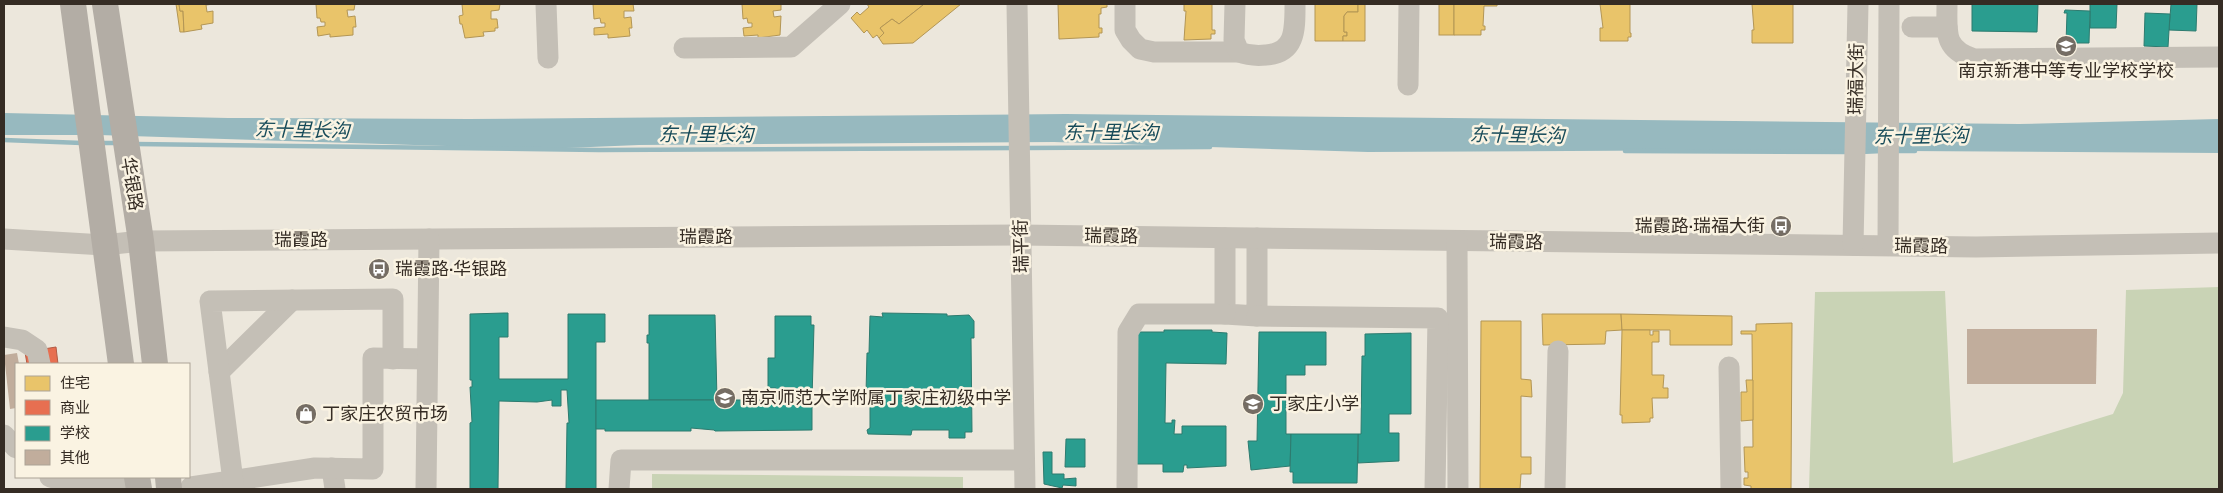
<svg xmlns="http://www.w3.org/2000/svg" width="2223" height="493" font-family="Cabin,'Noto Sans SC',sans-serif">
  <style>
    .green { fill: #c9d3b5 }
    .water { fill: #97b9bf }
    .homes { fill: #e9c46a; stroke: #b39655 }
    .shops { fill: #e76f51; stroke: #b25b44 }
    .schools { fill: #2a9d8f; stroke: #2d7b6f }
    .lines { fill: none; stroke-linecap: round; stroke-linejoin: round }
    .stream { stroke: #97b9bf; stroke-width: 4.5 }
    .building { fill: #c1ad9c }
    .minor { stroke: #c4bfb6; stroke-width: 21 }
    .major { stroke: #b3ada5; stroke-width: 26 }
    .labels { text-anchor: middle; dominant-baseline: central; stroke-width: 5; stroke-linejoin: round; paint-order: stroke }
    .poi-label { font-size: 18px; fill: #352c24; stroke: #faf3e2; text-anchor: start }
    .street-label { font-size: 18px; fill: #352c24; stroke: #faf3e2 }
    .water-label { font-size: 19px; font-style: italic; fill: #174b59; stroke: #faf3e2 }
  </style>
  <rect width="100%" height="100%" fill="#ece7dc"/>
  <g class="green">
    <path d="M2219 287V489H1809L1815 292 1945 291 1953 463 2113 414 2123 393 2126 290Z"/>
    <path d="M652 474 963 477V489H652Z"/>
  </g>
  <path class="water" d="M4 113 228 118 469 119 1066 114 2019 124 2219 119V153L1748 150 1368 152 1054 142 639 145 542 149 99 135H4Z"/>
  <g class="homes">
    <path d="M176 4H179L180 11H183L184 32H180Z"/>
    <path d="M179 4H214L206 5 207 12 213 11V23L201 25 202 29 184 32 183 11H180Z"/>
    <path d="M316 4H355L354 10H347L348 17 355 16 356 27H353V35L330 37V34L318 36 317 27 325 26V22H321L320 18H317Z"/>
    <path d="M462 4H500L499 10 491 11V19H497L498 28H495V31L483 32 484 36 465 38 462 24H460L459 16 463 15Z"/>
    <path d="M593 4H633L634 11H624V18L631 17 632 28H629L630 36 608 38V34L594 35V28L605 27V23H601L600 18 594 19Z"/>
    <path d="M742 4H781V10L773 11 774 17 781 16 780 35 758 38V35L744 36 743 28 752 27V23H748L747 18 743 19Z"/>
    <path d="M867 4H921L923 5 899 24 892 19 880 28 884 33 879 38 877 35 873 38 867 30 864 33 851 18 857 12 860 15 869 7Z"/>
    <path d="M921 4H961L913 43 883 44 879 38 884 33 880 28 892 19 899 24 923 5Z"/>
    <path d="M1058 4H1107V7L1101 8V14H1099V28H1102V33H1099V37L1059 39Z"/>
    <path d="M1184 4H1212V30H1215V34H1211V39L1184 40 1186 11H1184Z"/>
    <path d="M1315 4H1358V12H1347L1344 16V32H1347V36H1343V41H1315Z"/>
    <path d="M1358 4H1365V41H1343V36H1347V32H1344V16L1347 12H1358Z"/>
    <rect x="1439" y="4" width="15" height="31"/>
    <path d="M1454 4H1497V6H1484L1483 26H1485V30H1481V35H1454Z"/>
    <path d="M1600 4H1632H1630V33H1631V37H1628V41H1600V28H1603Z"/>
    <path d="M1752 4H1793V43H1752V30H1754Z"/>
    <path d="M1542 314H1621L1622 330 1606 331 1605 344 1543 345Z"/>
    <path d="M1621 314 1732 316V345H1670V330H1622Z"/>
    <path d="M1481 321H1521V379L1531 380 1532 397 1521 396V457H1531V474H1521L1520 489H1480Z"/>
    <path d="M1792 323 1791 489H1751V486L1744 485V478H1748V472H1745L1744 447H1753L1752 334H1741V331H1756V324Z"/>
    <path d="M1622 330H1650V335H1653V331H1659V342H1652V375H1664L1663 388H1668V398H1652L1653 418H1650V422L1622 423V415H1620Z"/>
    <path d="M1746 380H1753V420L1741 421V392H1747Z"/>
  </g>
  <path class="shops" d="M56 347 58 364H27L25 352Z"/>
  <g class="schools">
    <path d="M1972 4H2038L2037 32 1972 31Z"/>
    <path d="M2090 4H2117L2116 28H2090Z"/>
    <path d="M2171 4H2197L2196 31 2169 30Z"/>
    <path d="M2065 10 2090 11 2089 43H2066L2067 13H2064Z"/>
    <path d="M2145 13 2170 14 2168 47 2144 46Z"/>
    <path d="M504 313H508V337H499V379H568V314H605V342H596V489H566L567 423H569L567 390H561V406H552V400L537 402 499 401 498 489H470V423L472 422 470 387H472V380H470V314Z"/>
    <path d="M882 313 947 314V316L969 315 974 321V338H971L972 432H965V438H949V430H912L911 435 868 434 867 430 870 428V393H866L867 353H869L870 316 883 317Z"/>
    <path d="M649 315H715L717 400H649V343H647V335H649Z"/>
    <path d="M775 316H811V325H814L812 400H776V388H768V358H775Z"/>
    <path d="M1164 330H1212V332L1227 333 1226 364 1166 363 1165 423H1172V420H1175L1174 434H1182V426H1226V466L1187 468V465H1184L1183 472H1163V464H1136L1137 332H1164Z"/>
    <path d="M1259 332H1326V365H1305V375H1286V434H1291L1290 466 1251 470 1248 441H1257Z"/>
    <path d="M1411 333V414H1389V433H1399V461L1358 463V434H1361L1362 356H1365V334Z"/>
    <path d="M596 400H812V430L715 431 714 430 691 428V431H605V429H596Z"/>
    <path d="M1291 434H1358L1357 483H1293V472H1290Z"/>
    <path d="M1066 439H1085V467H1065Z"/>
    <path d="M1043 452H1052V474H1064V479L1076 478V486L1063 485 1062 488 1044 484Z"/>
  </g>
  <g class="lines">
    <g class="stream">
      <path d="M4 140 82 143"/>
      <path d="M100 143H117"/>
      <path d="M135 144 599 150 1015 148"/>
      <path d="M1025 148 1210 147"/>
      <path d="M1625 151 1850 152"/>
      <path d="M1895 151H1915"/>
      <path d="M1860 152 1882 151"/>
    </g>
  </g>
  <g class="building">
    <path d="M1967 329H2097L2096 384H1967Z"/>
    <path d="M17 353 19 364H16V408L10 409 4 355Z"/>
  </g>
  <g class="lines">
    <g class="minor">
      <path d="M546 4 548 58"/>
      <path d="M1017 4 1025 489"/>
      <path d="M1125 4V30L1131 40 1140 49 1154 52H1239"/>
      <path d="M1235 4 1234 40 1239 52C1247 55 1257 56 1266 55 1296 53 1295 29 1295 4"/>
      <path d="M1947 4C1947 32 1943 49 1974 59L2219 57"/>
      <path d="M1912 27H1947"/>
      <path d="M684 48 791 47 840 4"/>
      <path d="M1408 85 1409 4"/>
      <path d="M1225 238V314L1257 316V238"/>
      <path d="M4 239 104 245 141 241 1020 235 1976 247 2219 243"/>
      <path d="M1457 241 1458 489"/>
      <path d="M1853 245 1858 4"/>
      <path d="M1888 245 1889 4"/>
      <path d="M1257 316 1438 318 1435 489"/>
      <path d="M4 337 22 340 37 350 40 364"/>
      <path d="M1729 367 1731 489"/>
      <path d="M219 372 292 300"/>
      <path d="M4 435 16 448"/>
      <path d="M332 468 335 489"/>
      <path d="M50 477 90 488 138 483"/>
      <path d="M191 487 315 468 373 469V358L427 359"/>
      <path d="M234 489 210 301 393 299V359"/>
      <path d="M426 489 429 239"/>
      <path d="M619 489 621 460H1024"/>
      <path d="M1127 489 1128 332 1139 314H1225"/>
      <path d="M1555 489 1558 351"/>
    </g>
    <g class="major">
      <path d="M73 4 121 364"/>
      <path d="M105 4 141 241 155 364"/>
      <path d="M137 477 139 489"/>
      <path d="M168 477 169 489"/>
    </g>
  </g>
  <defs>
    <g id="school-disc" transform="scale(1.125)"><circle r="9.5" fill="#756d64" stroke="#faf3e2"/><path d="M0-5L7-2L0 1L-7-2ZM-4 1L0 2.5L4 1V4Q0 6-4 4Z" fill="#fff"/></g>
    <g id="bus-disc" transform="scale(1.125)"><circle r="9.5" fill="#756d64" stroke="#faf3e2"/><path d="M-5-6H5V4H4V6H2V4H-2V6H-4V4H-5ZM-3.5-4V0h7V-4ZM-3.5 1.2v1.5H-2V1.2ZM2 1.2v1.5H3.5V1.2Z" fill="#fff"/></g>
    <g id="shop-disc" transform="scale(1.125)"><circle r="9.5" fill="#756d64" stroke="#faf3e2"/><path d="M-5-2.5h2.3a2.7 3.5 0 0 1 5.4 0H5L5.5 6h-11ZM-1.5-2.5h3a1.5 2.3 0 0 0-3 0Z" fill="#fff"/></g>
  </defs>
  <g fill-rule="evenodd">
    <use href="#school-disc" x="2066" y="46"/>
    <use href="#bus-disc" x="1781" y="226"/>
    <use href="#bus-disc" x="379" y="269"/>
    <use href="#school-disc" x="725" y="398"/>
    <use href="#school-disc" x="1253" y="404"/>
    <use href="#shop-disc" x="306" y="414"/>
  </g>
  <g class="labels">
    <g class="poi-label">
      <text x="2066" y="71" text-anchor="middle">南京新港中等专业学校学校</text>
      <text x="1765" y="226" text-anchor="end">瑞霞路·瑞福大街</text>
      <text x="395" y="269">瑞霞路·华银路</text>
      <text x="741" y="398">南京师范大学附属丁家庄初级中学</text>
      <text x="1269" y="404">丁家庄小学</text>
      <text x="322" y="414">丁家庄农贸市场</text>
    </g>
    <g class="street-label">
      <text transform="translate(1856 79) rotate(-89)">瑞福大街</text>
      <text transform="translate(132 184) rotate(81)">华银路</text>
      <text transform="translate(1111 236) rotate(1)">瑞霞路</text>
      <text x="706" y="237">瑞霞路</text>
      <text x="301" y="240">瑞霞路</text>
      <text transform="translate(1516 242) rotate(1)">瑞霞路</text>
      <text transform="translate(1021 246) rotate(-91)">瑞平街</text>
      <text transform="translate(1921 246) rotate(1)">瑞霞路</text>
    </g>
    <g class="water-label">
      <text transform="translate(302 130) rotate(1)">东十里长沟</text>
      <text x="1111" y="132">东十里长沟</text>
      <text x="706" y="134">东十里长沟</text>
      <text transform="translate(1517 135) rotate(1)">东十里长沟</text>
      <text transform="translate(1921 136) rotate(-1)">东十里长沟</text>
    </g>
  </g>
  <rect width="2223" height="493" fill="none" stroke="#352c24" stroke-width="10"/>
  <rect x="15" y="363" width="175" height="115" fill="#faf3e2" stroke="#aba396"/>
  <rect x="25" y="376" width="25" height="15" fill="#e9c46a" stroke="#aba396"/>
  <text x="60" y="388" font-size="15" fill="#352c24">住宅</text>
  <rect x="25" y="400" width="25" height="15" fill="#e76f51" stroke="#aba396"/>
  <text x="60" y="413" font-size="15" fill="#352c24">商业</text>
  <rect x="25" y="426" width="25" height="15" fill="#2a9d8f" stroke="#aba396"/>
  <text x="60" y="438" font-size="15" fill="#352c24">学校</text>
  <rect x="25" y="450" width="25" height="15" fill="#c1ad9c" stroke="#aba396"/>
  <text x="60" y="463" font-size="15" fill="#352c24">其他</text>
</svg>
